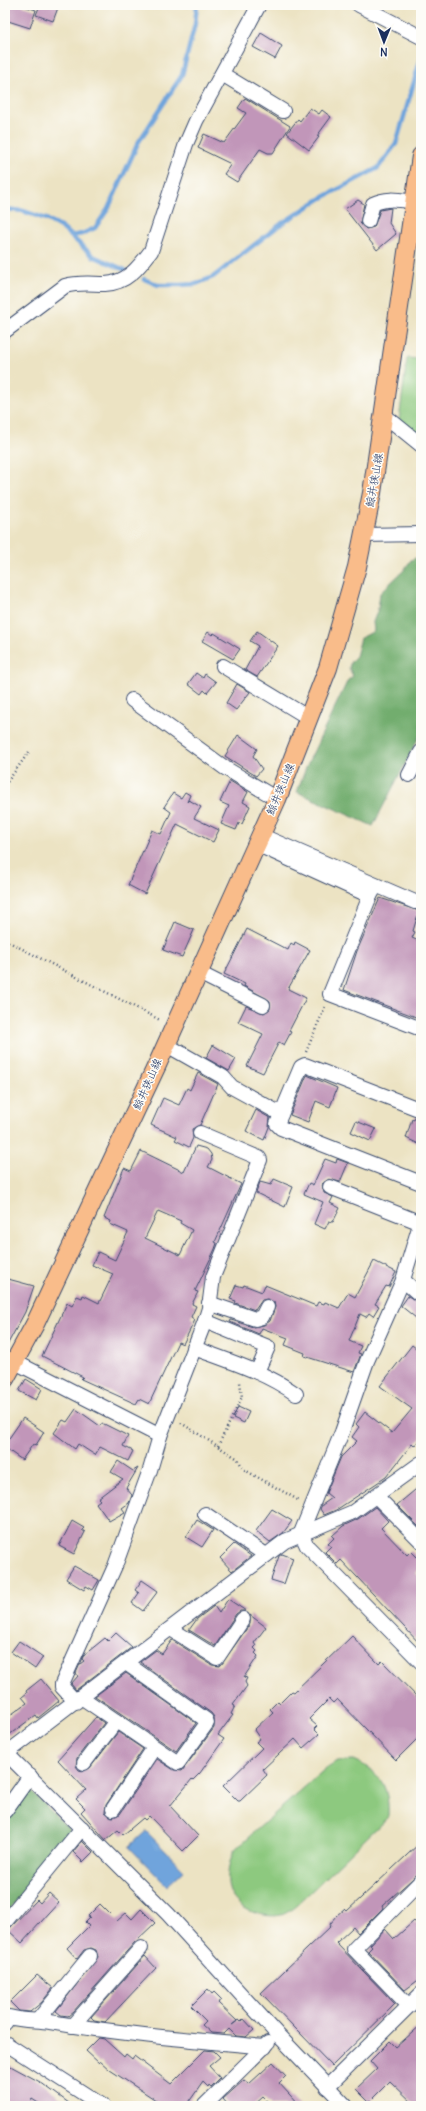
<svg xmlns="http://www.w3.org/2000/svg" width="426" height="2111" font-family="Delius,'Klee One',sans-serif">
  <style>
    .green { fill: #8dc97f; stroke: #547c6e }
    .forest { fill: #72ad6e; stroke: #466e66 }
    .water { fill: #6fa4dc; stroke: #456a9d }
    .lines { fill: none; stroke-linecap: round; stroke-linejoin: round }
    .stream { stroke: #6fa4dc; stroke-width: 4.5 }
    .building { fill: #c196b9; fill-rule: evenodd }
    .minor-casing { stroke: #3a4a6d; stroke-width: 16 }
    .major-casing { stroke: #3a4a6d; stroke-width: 20 }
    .path { stroke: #3a4a6d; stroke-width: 2.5; stroke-dasharray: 1 3; stroke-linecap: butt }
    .minor { stroke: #fff; stroke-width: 14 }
    .major { stroke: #f9bc8a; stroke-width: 18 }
    .labels { text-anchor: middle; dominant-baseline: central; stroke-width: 3; stroke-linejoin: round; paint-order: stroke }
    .street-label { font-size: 11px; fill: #1b2f5e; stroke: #fdfcf7 }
  </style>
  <rect width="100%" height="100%" fill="#fdfcf7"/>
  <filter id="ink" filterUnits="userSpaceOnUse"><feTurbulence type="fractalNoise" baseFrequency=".025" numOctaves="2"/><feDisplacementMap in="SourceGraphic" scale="8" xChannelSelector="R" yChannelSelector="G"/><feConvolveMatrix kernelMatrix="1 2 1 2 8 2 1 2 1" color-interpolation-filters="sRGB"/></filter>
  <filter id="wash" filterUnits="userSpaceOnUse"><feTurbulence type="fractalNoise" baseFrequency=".012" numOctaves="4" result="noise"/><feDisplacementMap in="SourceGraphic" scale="16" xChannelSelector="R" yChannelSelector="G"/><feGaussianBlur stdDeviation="0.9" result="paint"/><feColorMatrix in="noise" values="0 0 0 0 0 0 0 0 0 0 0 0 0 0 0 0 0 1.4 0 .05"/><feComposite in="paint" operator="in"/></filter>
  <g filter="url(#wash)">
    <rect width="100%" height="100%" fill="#ece3c3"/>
    <g class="green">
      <path d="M407 358 421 359V439L399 421Z"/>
      <path d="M353 1760C380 1771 390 1787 388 1817L297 1905C292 1909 286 1914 281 1915 263 1919 234 1909 229 1889 226 1877 229 1861 234 1850L326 1768 337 1761Z"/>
    </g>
    <g class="forest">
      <path d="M421 556V733L373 826 297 792 307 765 348 680 353 676 349 668 351 661 356 656 361 638 374 631 373 622 378 609 380 593 404 570 411 560Z"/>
      <path d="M28 1788 73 1833 5 1915V1820Z"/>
    </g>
    <path class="water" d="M146 1831 184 1870 167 1886 129 1847Z"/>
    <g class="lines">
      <g class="stream">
        <path d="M5 209 23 211 46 219 62 228 93 256 125 270"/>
        <path d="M71 236 82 234 95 228 108 209 138 143 182 75 195 24 197 5"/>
        <path d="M144 279 158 285H180L196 284 213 277 281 224 320 199 378 168 396 144 421 58"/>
      </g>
    </g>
    <g id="blocks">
      <g class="building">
        <path d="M5 5H21L36 10 30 28 5 20Z"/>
        <path d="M40 5H59L53 21 36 15Z"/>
        <path d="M261 33 282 46 275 59 253 47Z"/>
        <path d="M245 98 290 126 273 153H268L260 149 237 182 224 174 231 164 198 148 204 134 224 143 246 113 238 108Z"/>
        <path d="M310 108 319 114 322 110 331 117 317 136 319 137 309 150 287 133 298 119 300 121Z"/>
        <path d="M358 200 364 204 360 223 366 229 374 227 380 210 391 208 389 223 396 234 377 250 345 209Z"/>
        <path d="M257 631 278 646 257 677 245 670 258 646 250 641Z"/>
        <path d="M208 632 212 635 214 633 240 649 233 659 202 641Z"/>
        <path d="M196 673 203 678 205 674 216 682 207 693 204 690 201 694 188 684Z"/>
        <path d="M237 684 250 692 236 710 226 703Z"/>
        <path d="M238 735 257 749 253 756 262 769 256 776 225 756Z"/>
        <path d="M230 781 248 792 243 802 250 806 242 824 239 823 236 830 221 824 229 806 220 802Z"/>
        <path d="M185 792 190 795 187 802 189 800 201 807 194 818 219 830 213 842 177 824 145 894 128 885 152 830 161 834 171 812 164 807 173 793 181 798Z"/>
        <path d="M380 898 419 911 413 931 415 932 412 938 421 942V1014L418 1013 416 1017 344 990 357 951Z"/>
        <path d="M175 922 194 930 182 957 163 950Z"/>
        <path d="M247 929 288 950 291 943 294 945 295 942 310 950 288 989 306 998 289 1031 291 1032 284 1045 279 1042 263 1073 247 1066 263 1034 238 1022 246 1006 264 1013 270 1009V1001L244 986 245 984 224 974Z"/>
        <path d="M213 1045 236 1059 229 1071 206 1058Z"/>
        <path d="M198 1073 218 1084 200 1125 192 1129 193 1138 189 1147 175 1140 177 1137 151 1125 163 1098 179 1105 187 1088 190 1090Z"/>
        <path d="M307 1075 337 1088 330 1107 316 1101 308 1122 290 1115Z"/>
        <path d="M256 1110 270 1118 269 1127 264 1140 246 1131Z"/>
        <path d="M415 1117 421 1118V1145L406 1138 412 1119 414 1120Z"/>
        <path d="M356 1121 376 1129 370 1141 351 1132Z"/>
        <path d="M196 1146 207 1149 211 1154 212 1160 208 1167 241 1184 215 1242 217 1243 215 1249 195 1291 198 1292 192 1304 196 1306 191 1317 195 1320 183 1344 178 1342 149 1404 139 1399 136 1404 81 1379 83 1377 42 1356 67 1303 72 1306 77 1296 82 1298 83 1295 99 1303 113 1274 92 1265 98 1252 115 1260 128 1232 110 1224 111 1221 104 1218 124 1168 131 1171 141 1151 184 1172ZM158 1211 181 1221 180 1223 192 1230 180 1255 145 1238Z"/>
        <path d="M325 1159 336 1163 337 1159 348 1163 340 1182 329 1179 322 1184 324 1193 333 1197 330 1203 340 1208 333 1222 329 1221 325 1229 314 1224 323 1202 304 1194 309 1183 313 1185Z"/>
        <path d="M274 1179 293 1187 285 1207 256 1193 260 1182 271 1185Z"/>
        <path d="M374 1261 396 1272 389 1287 386 1286 375 1304 379 1306 373 1316 369 1313 366 1317 360 1314 349 1341 361 1346 358 1353 361 1354 354 1372 304 1356 305 1353 285 1345 288 1338 262 1328 259 1334 230 1322 231 1320 253 1327 264 1325 270 1321 275 1307 274 1302 267 1299 262 1300 255 1310 235 1303 236 1301 230 1299 236 1285 243 1287 244 1285 262 1292 265 1285 316 1306 318 1302 324 1304 325 1302 339 1308 348 1293 355 1297Z"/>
        <path d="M8 1279 34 1286 25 1312 5 1349V1288Z"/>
        <path d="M408 1296 421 1304V1322L401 1306Z"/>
        <path d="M412 1345 421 1352V1438L414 1446 412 1444 386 1477 336 1510 324 1515 320 1509 322 1505 332 1498 326 1493 341 1457 357 1441 352 1437 359 1427 356 1424 365 1412 392 1433 412 1409 380 1386Z"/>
        <path d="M26 1379 42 1389 36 1400 19 1391Z"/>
        <path d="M238 1407 249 1412 244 1423 233 1418Z"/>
        <path d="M76 1409 100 1426 102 1423 128 1436 123 1446 133 1451 128 1461 100 1447 95 1455 78 1444 75 1449 54 1433 63 1420 67 1422Z"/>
        <path d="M23 1418 44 1432 36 1445 33 1444 22 1460 5 1448V1444Z"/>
        <path d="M118 1461 133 1471 138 1468 126 1488 132 1495 129 1503 122 1508 125 1512 109 1521 96 1503 100 1500 98 1498 123 1479 111 1472Z"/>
        <path d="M421 1485V1529L397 1505Z"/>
        <path d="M375 1507 388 1521 381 1528 407 1555 411 1551 421 1561V1568L416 1573 421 1578V1645L341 1560 337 1564 325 1552 331 1546 328 1544 334 1538 332 1536 343 1526 358 1519Z"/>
        <path d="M272 1509 292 1521 283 1533 270 1542 256 1531Z"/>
        <path d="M197 1520 213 1530 202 1547 186 1537Z"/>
        <path d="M72 1521 84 1528 82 1530 85 1532 74 1554 59 1546Z"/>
        <path d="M234 1544 251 1556 232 1571 220 1558Z"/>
        <path d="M282 1554 293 1558 284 1584 271 1580 279 1556Z"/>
        <path d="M74 1566 99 1580 93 1590 86 1586 84 1590 66 1579Z"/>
        <path d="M142 1580 158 1591 143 1611 132 1603 139 1593 135 1590Z"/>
        <path d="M228 1599 246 1611H240L236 1614 215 1646 189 1630 197 1619 214 1606 219 1613Z"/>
        <path d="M250 1615 266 1627 254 1643 256 1646 254 1648 257 1651 255 1653 258 1656 244 1677 247 1678 245 1682 247 1686 233 1705 235 1706 231 1714 233 1715 218 1735 224 1739 200 1773 193 1780 192 1779 170 1806 198 1836 183 1851 149 1816 145 1820 143 1818 123 1835 118 1830 106 1840 81 1812 85 1808 76 1799 86 1790 58 1760 96 1717 104 1723 77 1758 76 1766 79 1770 83 1771 90 1768 118 1732 143 1749 106 1805 105 1812 112 1817 120 1814 157 1759 174 1770 182 1771 214 1728V1717L211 1713 140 1662 156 1650 162 1654 172 1640 212 1665 220 1666 250 1624Z"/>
        <path d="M116 1633 132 1647 76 1690 71 1684 78 1676 76 1673 80 1664 84 1661 82 1659 84 1655 105 1638 108 1641Z"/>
        <path d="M352 1636 379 1664 382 1661 421 1701V1735L396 1760 337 1699 333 1703 329 1699 309 1719 317 1726 314 1729 319 1734 303 1748 295 1739 263 1769 267 1775 240 1801H238L223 1786 262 1748 256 1742 260 1739 254 1730 273 1712 270 1709 278 1701 280 1703 292 1691 294 1692Z"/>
        <path d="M19 1641 43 1657 35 1669 11 1652Z"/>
        <path d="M126 1673 196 1723 176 1751 95 1696Z"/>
        <path d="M41 1679 59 1701 38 1718 36 1715 9 1735 5 1729V1719L27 1703 22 1697 27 1693 26 1691Z"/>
        <path d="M82 1841 93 1852 83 1862 73 1852Z"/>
        <path d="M421 1842V1871L382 1906 383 1908 358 1933 353 1927 336 1943 395 2004 332 2066 261 1993 331 1926 330 1924 336 1917 345 1909 347 1911Z"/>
        <path d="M49 1893 59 1902 22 1943 8 1930 37 1900 40 1903Z"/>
        <path d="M100 1904 117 1921 126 1913 132 1919 141 1909 155 1923 135 1942 73 2012 68 2016 61 2015 56 2011 98 1957 96 1950 91 1948 84 1950 77 1959 67 1948 89 1926 85 1922 90 1917 88 1916Z"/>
        <path d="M421 1919V1978L405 1990 368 1951 372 1947 370 1945 385 1929 394 1939 414 1921 416 1923Z"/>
        <path d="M145 1956 156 1968 105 2022 94 2020 91 2017Z"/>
        <path d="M37 1975 53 1988 42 2002 30 2012 19 2011 10 2002Z"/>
        <path d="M208 1989 212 1994 214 1992 222 2000 218 2003 237 2021 232 2025 239 2020 241 2022 244 2019 254 2030 246 2037 236 2036 229 2029 224 2034 211 2033 202 2025 206 2021 191 2006Z"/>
        <path d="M421 2025V2106H416L390 2081 369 2102 356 2089 377 2069 370 2061 390 2041 396 2047Z"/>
        <path d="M99 2038 104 2039 124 2057 126 2054 132 2059 134 2056 171 2084 205 2050 214 2051 220 2057 209 2066 220 2078 211 2087 209 2085 208 2087 203 2082 186 2106H165L110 2070 100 2061 99 2063 86 2051Z"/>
        <path d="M273 2062 286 2076 279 2083 300 2106H272L263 2097 253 2106H229L223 2099 244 2080 249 2084Z"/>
        <path d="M5 2063 40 2082 73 2106H43L32 2099 28 2106H11L5 2102Z"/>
      </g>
    </g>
  </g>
  <g filter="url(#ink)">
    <use href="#blocks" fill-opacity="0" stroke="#3a4a6d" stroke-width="1"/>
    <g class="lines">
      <g class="minor-casing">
        <g id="minor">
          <path d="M359 5 421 37"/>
          <path d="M222 74 283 111"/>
          <path d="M368 221 373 204C387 197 399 200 414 202"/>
          <path d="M5 331 65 286C79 282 91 284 105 284 127 283 139 267 151 251L186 144 196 121 259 5"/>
          <path d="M384 415 421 445"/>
          <path d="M364 535 421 534"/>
          <path d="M223 666 309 718"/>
          <path d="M132 700 225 768 277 799"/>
          <path d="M409 775 421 752"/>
          <path d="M260 835 415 902"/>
          <path d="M256 844 370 896 374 889"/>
          <path d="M370 896 330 994 421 1029"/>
          <path d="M197 972 263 1005"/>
          <path d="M165 1044 223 1077 232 1087 281 1114"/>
          <path d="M421 1110 305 1065 301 1067 277 1124 281 1128 421 1183"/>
          <path d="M330 1187 421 1223"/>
          <path d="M421 1221 403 1280 367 1361 342 1432 301 1533 307 1546 421 1662"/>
          <path d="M403 1280 421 1296"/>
          <path d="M209 1303 255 1319 262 1317 267 1307"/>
          <path d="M205 1321 268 1347 257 1372"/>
          <path d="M194 1348C229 1361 265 1372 296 1394"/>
          <path d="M15 1362 160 1436"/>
          <path d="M376 1496 421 1541"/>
          <path d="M205 1514 266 1555"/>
          <path d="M171 1629 217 1658 243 1619"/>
          <path d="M81 1697 178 1763 207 1723 206 1720 126 1663"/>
          <path d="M76 1702 62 1687V1684L115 1566 150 1470 160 1436 205 1321 209 1308 213 1277 260 1160 259 1158 200 1133"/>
          <path d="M5 1752 168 1914 277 2034 346 2106"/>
          <path d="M7 1753 285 1541 353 1512 421 1463"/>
          <path d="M84 1763 116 1721"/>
          <path d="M113 1809 154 1748"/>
          <path d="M5 1811 30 1776"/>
          <path d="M5 1922 82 1828"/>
          <path d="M409 2006 354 1949 421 1881"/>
          <path d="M38 2020 90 1956"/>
          <path d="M5 2023 9 2017C23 2021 36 2020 50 2022 121 2034 193 2040 265 2047"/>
          <path d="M72 2026 141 1948"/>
          <path d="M5 2043 103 2106"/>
          <path d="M327 2087 421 1994"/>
          <path d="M204 2106 268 2043"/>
        </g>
      </g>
      <g class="major-casing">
        <path id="major" d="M5 1379 35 1324 157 1065 277 799 328 668 357 567 372 493 421 156"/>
      </g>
      <g class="path">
        <path d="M5 785 29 752"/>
        <path d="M5 940 160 1020"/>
        <path d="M306 1052 325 1007"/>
        <path d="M181 1423 238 1459 243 1469 300 1501"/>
        <path d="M218 1446 242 1397 240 1382 238 1381"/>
      </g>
      <use href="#minor" class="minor"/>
      <use href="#major" class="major"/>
    </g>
  </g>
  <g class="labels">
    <g class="street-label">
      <text transform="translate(374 480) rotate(-80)">鯨井狭山線</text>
      <text transform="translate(280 789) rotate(-67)">鯨井狭山線</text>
      <text transform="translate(147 1084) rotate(-66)">鯨井狭山線</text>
    </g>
  </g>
  <rect width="426" height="2111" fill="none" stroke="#fdfcf7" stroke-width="20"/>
  <g transform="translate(384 42) rotate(181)" stroke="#fdfcf7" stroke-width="3" paint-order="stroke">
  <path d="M0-3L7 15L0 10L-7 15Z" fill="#1b2f5e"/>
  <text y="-6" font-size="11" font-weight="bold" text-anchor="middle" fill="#1b2f5e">N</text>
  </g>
</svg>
